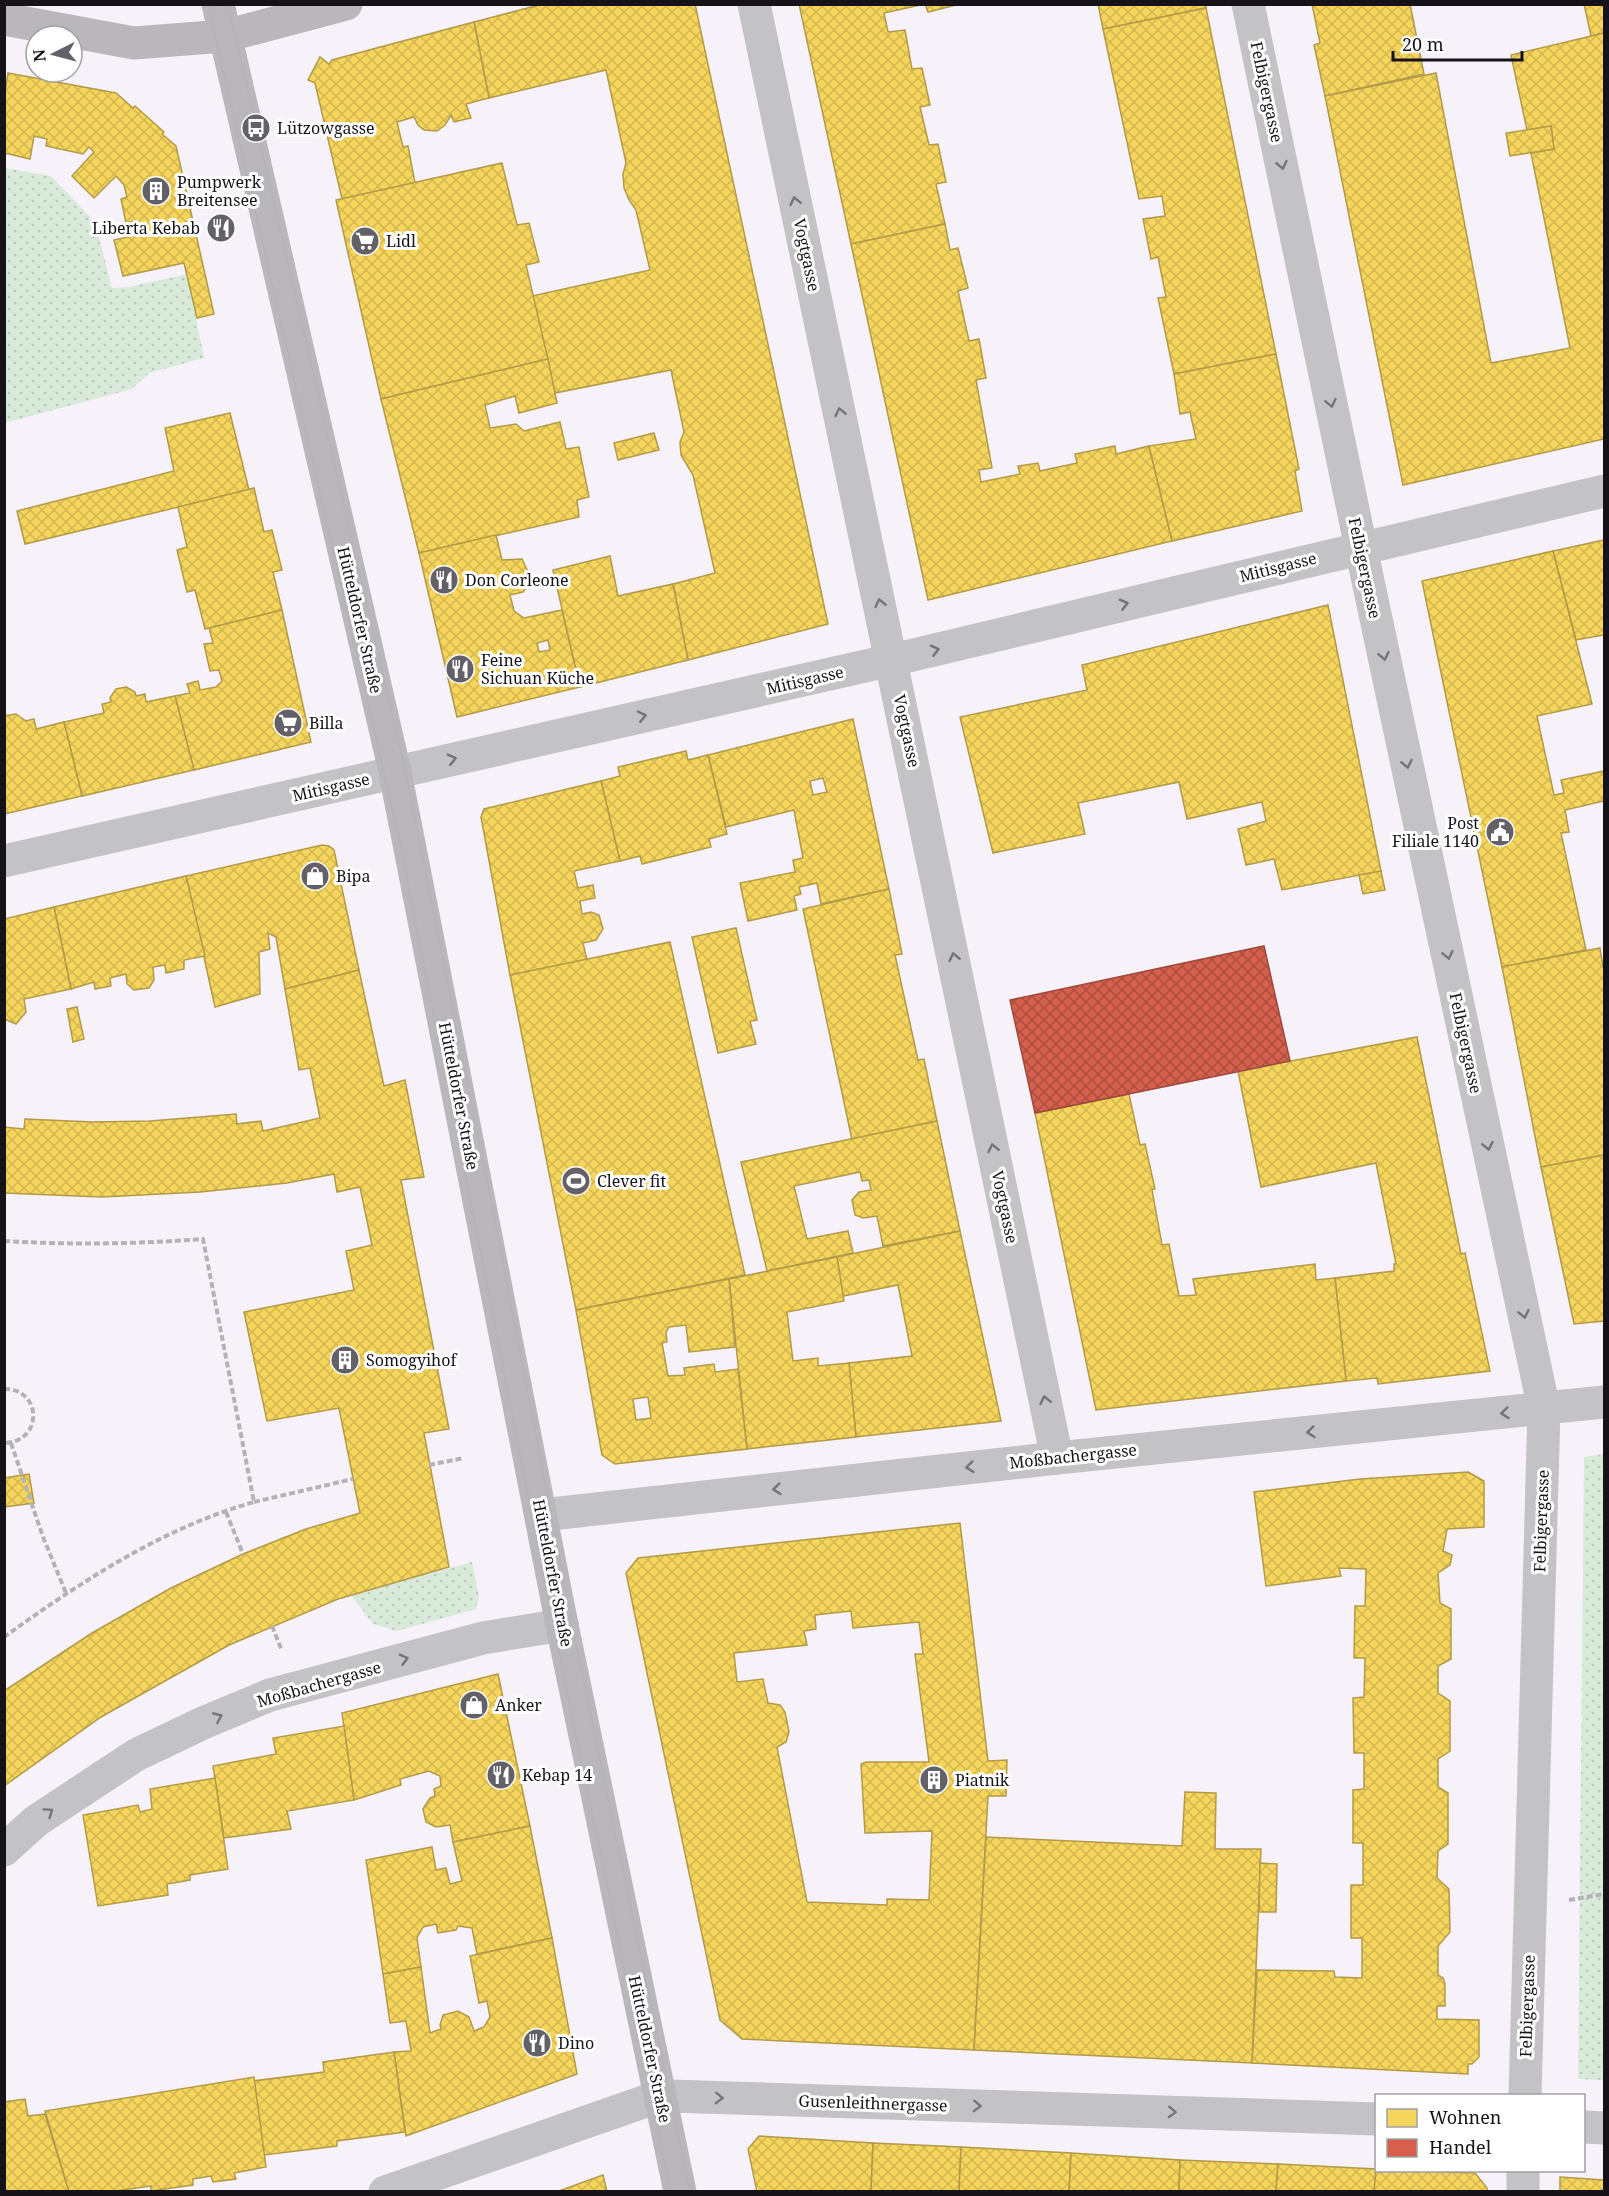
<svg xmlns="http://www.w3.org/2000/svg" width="1609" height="2196" font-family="'Noto Serif',serif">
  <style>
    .grass { fill: url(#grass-dots) }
    .homes { fill: url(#homes-cross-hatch); stroke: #b29a48; stroke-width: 1.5; fill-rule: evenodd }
    .shops { fill: url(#shops-cross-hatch); stroke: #9c493d; stroke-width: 1.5 }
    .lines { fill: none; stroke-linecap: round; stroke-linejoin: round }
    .path { stroke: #b4b2b6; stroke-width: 4; stroke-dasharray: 6 3; stroke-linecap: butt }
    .street { stroke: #c3c2c4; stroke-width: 33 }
    .secondary { stroke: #bab7bc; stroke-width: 33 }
    .tram { stroke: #b6b2b7; stroke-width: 1.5 }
    .oneway { stroke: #757377 }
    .labels { text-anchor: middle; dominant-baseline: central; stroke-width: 6; stroke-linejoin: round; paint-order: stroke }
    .street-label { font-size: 16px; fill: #151218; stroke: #fff }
    .poi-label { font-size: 16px; fill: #151218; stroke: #fff; text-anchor: start }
  </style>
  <defs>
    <pattern id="grass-dots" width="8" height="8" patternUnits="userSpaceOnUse" patternTransform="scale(1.5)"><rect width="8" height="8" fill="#d9eada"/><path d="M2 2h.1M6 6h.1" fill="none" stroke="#b9c8ba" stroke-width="1.8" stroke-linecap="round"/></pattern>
    <pattern id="homes-cross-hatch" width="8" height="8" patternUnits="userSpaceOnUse" patternTransform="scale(1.5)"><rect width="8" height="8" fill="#f6d55c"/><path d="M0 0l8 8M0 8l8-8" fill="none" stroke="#d2b64f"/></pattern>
    <pattern id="shops-cross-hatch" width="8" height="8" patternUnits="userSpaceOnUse" patternTransform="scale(1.5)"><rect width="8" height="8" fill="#d6604d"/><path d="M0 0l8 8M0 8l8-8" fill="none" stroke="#ac4e3f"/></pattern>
  </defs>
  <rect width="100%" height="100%" fill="#f7f2fa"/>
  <g class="grass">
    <path d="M5 168 51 176 95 222 112 288 129 287 187 274 204 358 149 373 132 389 5 423Z"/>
    <path d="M1604 1454V2080L1578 2079 1584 1457Z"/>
    <path d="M472 1562 479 1596 476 1609 397 1631 373 1624 351 1595Z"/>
  </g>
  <g class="homes">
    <path d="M543 4H695L828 624 688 660 673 584 715 573 693 475 681 455 680 442 684 432 671 370 555 393 532 296 650 270 636 210 629 200 624 188 623 174 626 163 606 70 489 98 474 22Z"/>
    <path d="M799 4H925L884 13 888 32 905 30 912 69 922 68 930 105 920 107 929 145 938 144 946 182 936 184 945 224 851 244Z"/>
    <path d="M925 4H960L928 12Z"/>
    <path d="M1098 4H1206V8L1103 29Z"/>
    <path d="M1312 4H1410L1424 74 1325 96 1314 45 1320 43Z"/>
    <path d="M1584 4H1604V33L1591 36Z"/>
    <path d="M1206 8 1276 354 1174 374 1158 298 1166 297 1158 257 1151 259 1143 219 1165 216 1162 196 1139 199 1103 29Z"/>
    <path d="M474 22 489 98 466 104 471 118 454 122 451 115 445 125 437 131 424 130 418 125 414 117 397 122 403 147 408 146 415 183 342 199 315 83 308 80 320 57 329 64 332 60Z"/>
    <path d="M1604 33V439L1403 485 1325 96 1436 73 1491 363 1570 348 1531 153 1554 149 1551 126 1527 130 1511 55Z"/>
    <path d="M8 73 116 93 133 108 135 106 164 132 162 134 176 146 214 314 197 318 184 263 123 276 114 240 137 235 134 221 126 223 121 199 127 197 124 185 116 176 94 198 72 176 94 152 89 147 83 154 46 146 47 139 34 136 30 159 4 153V99Z"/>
    <path d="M1551 126 1554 149 1510 156 1506 133Z"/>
    <path d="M502 163 517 225 529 223 539 262 526 265 548 359 381 399 336 200Z"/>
    <path d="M945 224 950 250 958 248 968 288 958 291 969 341 979 339 986 378 976 380 992 468 979 470 981 482 1020 474 1018 466 1038 463 1040 471 1077 463 1075 454 1115 446 1116 454 1149 446 1172 541 928 600 851 244Z"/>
    <path d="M1276 354 1299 469 1295 471 1302 511 1172 541 1149 446 1196 439 1190 412 1180 414 1174 374Z"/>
    <path d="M548 359 557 403 519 413 515 396 485 405 490 428 516 424 524 431 560 422 566 449 579 447 589 497 577 500 579 517 419 553 381 399Z"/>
    <path d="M230 413 249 490 25 544 17 511 174 471 165 428Z"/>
    <path d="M654 433 659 450 618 460 614 443Z"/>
    <path d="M254 488 264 532 272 530 282 570 273 572 282 610 205 629 195 590 187 592 177 550 187 547 178 507Z"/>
    <path d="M496 535 502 560 522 559 528 572V585L523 592 510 595 514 611 524 618 562 610 580 687 457 717 419 553ZM548 640 550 650 539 652 537 643Z"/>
    <path d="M1604 540V640V635L1576 640 1553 551Z"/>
    <path d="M1553 551 1592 704 1537 716 1554 795 1564 793 1561 780 1604 771V801L1565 810 1569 832 1561 833 1586 950 1502 967 1422 581Z"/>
    <path d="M610 556 618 596 673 584 688 660 580 687 553 570Z"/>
    <path d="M1328 605 1381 871 1282 890 1274 859 1246 865 1238 829 1266 821 1262 802 1187 819 1179 782 1078 803 1085 834 993 853 960 717 1087 690 1082 665Z"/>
    <path d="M282 610 311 742 194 770 175 696 190 693 187 684 198 681 200 690 216 687 222 681 219 670 210 671 204 644 213 643 209 628Z"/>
    <path d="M126 687 135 692 136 696 145 694 146 702 175 696 194 770 82 796 64 722 104 713 102 704 111 702 110 698 116 689Z"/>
    <path d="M16 714 26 721 34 719 36 729 64 722 82 796 4 814V716Z"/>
    <path d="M853 719 889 889 821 904 817 883 799 887 801 894 794 896 797 910 748 921 740 883 795 872 793 860 803 858 794 810 726 827 708 755ZM823 778 827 792 813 795 810 781Z"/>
    <path d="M686 751 688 760 708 755 727 834 709 839 711 847 642 864 640 856 620 861 601 781 620 776 618 767Z"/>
    <path d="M601 781 620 861 574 871 578 888 593 885 595 898 580 901 582 914 591 912 599 915 603 929 596 940 583 943 587 960 510 975 481 817 484 809Z"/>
    <path d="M322 845 329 846 334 850 359 970 285 989 276 937 268 933 270 949 259 952 260 994 215 1007 186 876Z"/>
    <path d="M1381 871 1385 890 1363 894 1359 875Z"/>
    <path d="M186 876 205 956 184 960V969L166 973 165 965 153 967 154 980 149 988 134 990 127 984 126 974 110 978 111 986 95 989 94 982 71 989 54 907Z"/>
    <path d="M889 889 902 954 895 955 918 1060 924 1059 937 1121 852 1140 803 909Z"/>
    <path d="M54 907 71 989 24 999 26 1012 16 1024 4 1019V919Z"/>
    <path d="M736 928 757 1020 750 1021 756 1044 718 1053 692 937Z"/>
    <path d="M670 942 745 1275 576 1310 510 975Z"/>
    <path d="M1600 948 1603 967 1604 966V1155L1541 1167 1502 967Z"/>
    <path d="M359 970 384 1086 405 1080 424 1177 401 1180 449 1429 424 1433 449 1567 338 1599 229 1645 101 1717 4 1786V1691L92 1633 171 1588 243 1554 306 1529 360 1513 339 1408 267 1421 244 1312 354 1290 346 1251 372 1245 360 1187 337 1192 334 1174 287 1183 200 1192 102 1197 4 1193V1127L24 1129 25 1119 93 1122 150 1121 236 1114 237 1124 261 1121 263 1131 320 1118 310 1068 299 1070 285 989Z"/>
    <path d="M77 1007 84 1039 73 1042 67 1009Z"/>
    <path d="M1417 1037 1461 1254 1465 1253 1490 1371 1378 1384 1377 1378 1346 1381 1335 1278 1394 1271V1264H1396L1376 1163 1261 1187 1238 1071Z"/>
    <path d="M1129 1094 1140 1145 1145 1144 1155 1189 1152 1190 1162 1245 1169 1244 1179 1296 1196 1295 1193 1279 1315 1264 1316 1280 1335 1278 1346 1381 1096 1410 1035 1113Z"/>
    <path d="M937 1121 960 1231 883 1246 877 1216 863 1218 855 1215 852 1200 859 1192 871 1190 869 1180 862 1181 860 1172 794 1186 807 1239 848 1231 853 1253 767 1271 741 1162Z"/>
    <path d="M1604 1155V1321L1574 1324 1541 1167Z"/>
    <path d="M960 1231 1001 1421 856 1437 849 1363 912 1356 898 1285 843 1296 837 1257Z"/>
    <path d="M837 1257 844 1301 787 1312 793 1361 818 1358V1366L849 1363 856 1437 747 1449 729 1279Z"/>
    <path d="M729 1279 735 1347 689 1352 686 1325 669 1327 666 1332 667 1342 662 1343 668 1376 685 1375 684 1368 714 1364 715 1372 738 1369 747 1449 615 1464 602 1455 576 1310ZM648 1397 651 1418 636 1420 633 1399Z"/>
    <path d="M1468 1472 1484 1481V1527L1447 1529 1443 1551 1452 1555 1450 1565 1438 1573 1440 1603 1451 1609V1659L1438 1666V1693L1450 1701V1751L1438 1759V1787L1448 1793V1844L1438 1851 1437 1878 1449 1889 1450 1932 1438 1946V1975L1443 1978 1445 1984V2006H1437V2019L1479 2020V2057L1472 2064H1468V2074L1252 2063 1257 1970 1334 1971 1335 1977 1362 1978V1938H1351V1885H1363V1843H1353V1790L1364 1789V1753H1354L1353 1698 1364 1697 1365 1658H1354L1355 1606H1365L1366 1569 1339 1568 1341 1576 1266 1586 1254 1492 1360 1479Z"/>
    <path d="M29 1474 34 1503 5 1507 4 1478Z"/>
    <path d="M960 1523 988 1761 1007 1760 1006 1796H988L974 2050 742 2039 720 2020 626 1573 638 1558ZM851 1611 853 1628 919 1622 923 1654H915L929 1762H866L861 1764 865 1833 932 1831 929 1900 887 1899V1905L807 1902 777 1747 786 1742 789 1732 785 1712 780 1705 768 1703 763 1679 737 1682 734 1653 807 1645 804 1631 816 1629 815 1615Z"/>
    <path d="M498 1674 530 1826 453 1842 450 1825 436 1827 426 1822 423 1809 430 1798 435 1796 434 1789 441 1786 440 1776 429 1771 400 1779 401 1785 354 1800 342 1713Z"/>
    <path d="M344 1726 354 1800 287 1811 291 1829 224 1838 213 1766 276 1754 273 1738Z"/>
    <path d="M215 1778 228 1869 190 1875V1880L167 1884 168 1895 98 1906 83 1815 138 1805 140 1812 152 1809 150 1789Z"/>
    <path d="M1185 1792 1216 1793 1215 1849H1261L1252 2063 974 2050 986 1837 1182 1846Z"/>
    <path d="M530 1826 552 1938 477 1954 472 1928 458 1926 456 1930 438 1933 436 1924 423 1927 417 1938 421 1967 383 1974 366 1860 432 1847 436 1870 446 1868 450 1884 462 1881 453 1842Z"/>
    <path d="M1260 1863 1277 1864 1276 1912H1259Z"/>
    <path d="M552 1938 577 2074 406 2136 394 2052 411 2051 406 2021 390 2023 383 1974 421 1967 430 2033 441 2029 440 2025 443 2015 458 2011 469 2017 474 2031 484 2027 490 2017 487 2001 479 2003 470 1956Z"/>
    <path d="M394 2052 405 2132 337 2141V2146L264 2155 253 2081 324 2072 323 2062Z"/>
    <path d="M254 2077 266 2167 234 2173 236 2179 213 2182 211 2176 193 2179V2185L151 2191V2186L108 2192H69L45 2111Z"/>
    <path d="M25 2099 28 2116 45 2114 69 2192H4V2102Z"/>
    <path d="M759 2136 873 2143 871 2192H757L748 2149Z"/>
    <path d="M873 2143 961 2147 959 2192H871Z"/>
    <path d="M961 2147 1071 2153 1069 2192H959Z"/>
    <path d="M1071 2153 1180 2160 1179 2192H1069Z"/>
    <path d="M1180 2160 1278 2164 1276 2192H1179Z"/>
    <path d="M1278 2164 1376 2169 1374 2192H1276Z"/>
    <path d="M1376 2169V2170L1475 2173 1487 2188V2192H1374Z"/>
    <path d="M603 2175 607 2192H556Z"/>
    <path d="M1560 2177 1604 2180V2192H1560Z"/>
  </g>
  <g class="shops">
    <path d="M226 217 229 238 216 240 212 219Z"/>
    <path d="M1264 946 1290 1061 1035 1113 1010 1000Z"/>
  </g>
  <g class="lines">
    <g class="path">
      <path d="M4 1241C71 1245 137 1244 203 1239L254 1502C162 1528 81 1582 4 1637"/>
      <path d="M4 1389C42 1388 44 1442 4 1443"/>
      <path d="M11 1443 43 1537 66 1593"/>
      <path d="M429 1465 464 1458"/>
      <path d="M254 1502 353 1479"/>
      <path d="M226 1512 243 1554"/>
      <path d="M272 1626 282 1651"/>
      <path d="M1569 1900 1604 1894"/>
    </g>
    <g class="street">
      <path d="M754 4 1057 1458"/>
      <path d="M1248 4 1361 548 1544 1409 1525 2096"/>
      <path d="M4 861 892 660 1604 491"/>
      <path d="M542 1515 1057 1458 1604 1402"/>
      <path d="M4 1850 36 1821 136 1755 203 1723 270 1695 483 1638 562 1625"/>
      <path d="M1584 2127 1604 2128"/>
      <path d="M385 2192 652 2099 670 2096 1376 2119"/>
      <path d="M1523 2192V2170"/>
    </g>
    <g class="secondary">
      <path d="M218 4 395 772 562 1625 680 2192"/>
      <path d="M4 19 134 43 225 36 346 4"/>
    </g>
    <g class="tram">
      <path d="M208 4 400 843 568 1698 671 2192"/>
      <path d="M228 4 405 770 489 1189 576 1645 690 2192"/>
    </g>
  </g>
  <defs><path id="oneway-chevron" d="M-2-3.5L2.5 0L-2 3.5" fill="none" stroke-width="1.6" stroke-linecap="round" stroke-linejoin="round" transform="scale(1.5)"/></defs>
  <g class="oneway">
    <use href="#oneway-chevron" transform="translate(1282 165) rotate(78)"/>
    <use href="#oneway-chevron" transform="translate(795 201) rotate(-102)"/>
    <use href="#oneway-chevron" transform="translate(1331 403) rotate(78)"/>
    <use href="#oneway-chevron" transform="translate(840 412) rotate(-102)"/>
    <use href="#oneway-chevron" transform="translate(880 603) rotate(-102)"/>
    <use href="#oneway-chevron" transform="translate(1124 604) rotate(-14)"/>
    <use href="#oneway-chevron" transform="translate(935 650) rotate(-14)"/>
    <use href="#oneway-chevron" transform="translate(1384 656) rotate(78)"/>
    <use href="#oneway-chevron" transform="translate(642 716) rotate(-13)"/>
    <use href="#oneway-chevron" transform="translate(452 759) rotate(-13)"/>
    <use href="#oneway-chevron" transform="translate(1407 764) rotate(78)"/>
    <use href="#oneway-chevron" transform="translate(1448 955) rotate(78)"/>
    <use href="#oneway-chevron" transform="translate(954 957) rotate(-102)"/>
    <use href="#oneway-chevron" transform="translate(1488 1146) rotate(78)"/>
    <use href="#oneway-chevron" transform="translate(993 1148) rotate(-102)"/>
    <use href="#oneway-chevron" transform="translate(1524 1314) rotate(78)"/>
    <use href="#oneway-chevron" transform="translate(1045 1400) rotate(-102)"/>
    <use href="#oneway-chevron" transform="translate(1505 1413) rotate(174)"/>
    <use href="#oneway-chevron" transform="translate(1311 1432) rotate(174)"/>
    <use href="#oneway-chevron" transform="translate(970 1467) rotate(174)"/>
    <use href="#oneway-chevron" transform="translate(777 1489) rotate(174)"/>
    <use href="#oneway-chevron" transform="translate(404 1659) rotate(-15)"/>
    <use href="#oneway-chevron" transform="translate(218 1717) rotate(-23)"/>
    <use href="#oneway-chevron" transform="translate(49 1812) rotate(-35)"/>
    <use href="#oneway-chevron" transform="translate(719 2098) rotate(2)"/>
    <use href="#oneway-chevron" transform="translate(977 2106) rotate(2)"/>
    <use href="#oneway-chevron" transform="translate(1172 2112) rotate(2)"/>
  </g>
  <defs>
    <g id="bus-disc" transform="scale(1.5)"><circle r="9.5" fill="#646067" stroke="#fff"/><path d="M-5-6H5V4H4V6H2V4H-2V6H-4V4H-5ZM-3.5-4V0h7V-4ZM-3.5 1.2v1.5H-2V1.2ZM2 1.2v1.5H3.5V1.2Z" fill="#fff"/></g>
    <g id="building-disc" transform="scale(1.5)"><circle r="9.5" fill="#646067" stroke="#fff"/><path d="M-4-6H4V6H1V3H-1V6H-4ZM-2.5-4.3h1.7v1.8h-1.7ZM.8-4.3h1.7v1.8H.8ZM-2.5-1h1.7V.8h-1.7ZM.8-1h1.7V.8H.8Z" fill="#fff"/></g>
    <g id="restaurant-disc" transform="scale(1.5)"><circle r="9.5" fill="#646067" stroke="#fff"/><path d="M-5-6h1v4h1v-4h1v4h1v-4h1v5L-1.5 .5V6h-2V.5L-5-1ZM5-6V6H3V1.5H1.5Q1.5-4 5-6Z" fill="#fff"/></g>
    <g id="supermarket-disc" transform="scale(1.5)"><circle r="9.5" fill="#646067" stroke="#fff"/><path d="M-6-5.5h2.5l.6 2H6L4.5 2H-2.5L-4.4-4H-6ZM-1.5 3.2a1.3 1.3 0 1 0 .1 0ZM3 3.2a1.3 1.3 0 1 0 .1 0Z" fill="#fff"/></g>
    <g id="civic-disc" transform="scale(1.5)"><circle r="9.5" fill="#646067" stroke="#fff"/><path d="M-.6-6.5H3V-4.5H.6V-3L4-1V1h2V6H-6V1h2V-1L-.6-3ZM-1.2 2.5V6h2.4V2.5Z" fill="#fff"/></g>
    <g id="shop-disc" transform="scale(1.5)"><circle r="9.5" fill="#646067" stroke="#fff"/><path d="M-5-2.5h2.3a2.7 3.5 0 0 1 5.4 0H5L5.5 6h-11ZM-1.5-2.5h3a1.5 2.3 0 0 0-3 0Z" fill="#fff"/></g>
    <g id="stadium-disc" transform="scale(1.5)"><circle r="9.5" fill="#646067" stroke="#fff"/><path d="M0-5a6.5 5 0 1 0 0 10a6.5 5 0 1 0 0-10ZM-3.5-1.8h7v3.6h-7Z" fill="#fff"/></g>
  </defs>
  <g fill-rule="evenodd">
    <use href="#bus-disc" x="256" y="128"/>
    <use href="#building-disc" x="156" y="191"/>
    <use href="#restaurant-disc" x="221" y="228"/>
    <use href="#supermarket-disc" x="365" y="241"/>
    <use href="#restaurant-disc" x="444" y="580"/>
    <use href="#restaurant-disc" x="460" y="669"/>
    <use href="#supermarket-disc" x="288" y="723"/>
    <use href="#civic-disc" x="1500" y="832"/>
    <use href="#shop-disc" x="315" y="876"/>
    <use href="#stadium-disc" x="576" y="1181"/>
    <use href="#building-disc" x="345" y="1360"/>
    <use href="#shop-disc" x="474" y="1705"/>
    <use href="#restaurant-disc" x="501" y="1775"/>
    <use href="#building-disc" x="934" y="1780"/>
    <use href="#restaurant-disc" x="537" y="2043"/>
  </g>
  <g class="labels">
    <g class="street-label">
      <text transform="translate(1267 92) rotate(78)">Felbigergasse</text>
      <text transform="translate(807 255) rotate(78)">Vogtgasse</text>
      <text transform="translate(1278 567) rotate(-14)">Mitisgasse</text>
      <text transform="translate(1365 568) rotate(78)">Felbigergasse</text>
      <text transform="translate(360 620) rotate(77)">Hütteldorfer Straße</text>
      <text transform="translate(805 680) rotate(-13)">Mitisgasse</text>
      <text transform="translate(907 731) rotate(78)">Vogtgasse</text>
      <text transform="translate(331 787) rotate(-13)">Mitisgasse</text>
      <text transform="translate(1466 1043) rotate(78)">Felbigergasse</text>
      <text transform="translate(459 1096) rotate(79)">Hütteldorfer Straße</text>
      <text transform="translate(1005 1207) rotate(78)">Vogtgasse</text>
      <text transform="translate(1073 1456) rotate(-6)">Moßbachergasse</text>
      <text transform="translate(1541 1521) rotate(-88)">Felbigergasse</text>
      <text transform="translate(553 1573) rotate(79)">Hütteldorfer Straße</text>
      <text transform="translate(319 1684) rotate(-16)">Moßbachergasse</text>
      <text transform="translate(1527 2006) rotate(-88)">Felbigergasse</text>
      <text transform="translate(650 2049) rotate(78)">Hütteldorfer Straße</text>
      <text transform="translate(873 2103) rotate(2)">Gusenleithnergasse</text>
    </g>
    <g class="poi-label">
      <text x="277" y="128">Lützowgasse</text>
      <text x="177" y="182">Pumpwerk<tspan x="177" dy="18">Breitensee</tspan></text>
      <text x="200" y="228" text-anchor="end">Liberta Kebab</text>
      <text x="386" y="241">Lidl</text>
      <text x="465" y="580">Don Corleone</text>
      <text x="481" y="660">Feine<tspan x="481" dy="18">Sichuan Küche</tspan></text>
      <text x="309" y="723">Billa</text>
      <text x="1479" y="823" text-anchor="end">Post<tspan x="1479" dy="18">Filiale 1140</tspan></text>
      <text x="336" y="876">Bipa</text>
      <text x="597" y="1181">Clever fit</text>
      <text x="366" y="1360">Somogyihof</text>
      <text x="495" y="1705">Anker</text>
      <text x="522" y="1775">Kebap 14</text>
      <text x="955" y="1780">Piatnik</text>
      <text x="558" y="2043">Dino</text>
    </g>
  </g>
  <rect width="1609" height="2196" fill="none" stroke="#151218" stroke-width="12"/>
  <rect x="1375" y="2094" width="210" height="78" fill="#ffffff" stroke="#a1a0a3" stroke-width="1.5"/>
  <rect x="1387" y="2109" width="30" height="18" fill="#f6d55c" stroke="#a1a0a3" stroke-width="1.5"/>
  <text x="1429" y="2124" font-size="18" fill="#151218">Wohnen</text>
  <rect x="1387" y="2139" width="30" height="18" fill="#d6604d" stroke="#a1a0a3" stroke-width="1.5"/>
  <text x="1429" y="2154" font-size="18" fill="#151218">Handel</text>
  <g transform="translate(54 54) rotate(264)"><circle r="28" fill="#ffffff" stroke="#a1a0a3" stroke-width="1.5"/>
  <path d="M0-4.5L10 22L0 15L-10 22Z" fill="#646067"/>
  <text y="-9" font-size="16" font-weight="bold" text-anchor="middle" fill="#151218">N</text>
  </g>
  <path d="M1393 51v9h129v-9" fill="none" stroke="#151218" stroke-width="3"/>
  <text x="1402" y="51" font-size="18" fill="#151218" stroke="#ffffff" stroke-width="4.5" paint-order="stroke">20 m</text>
</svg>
